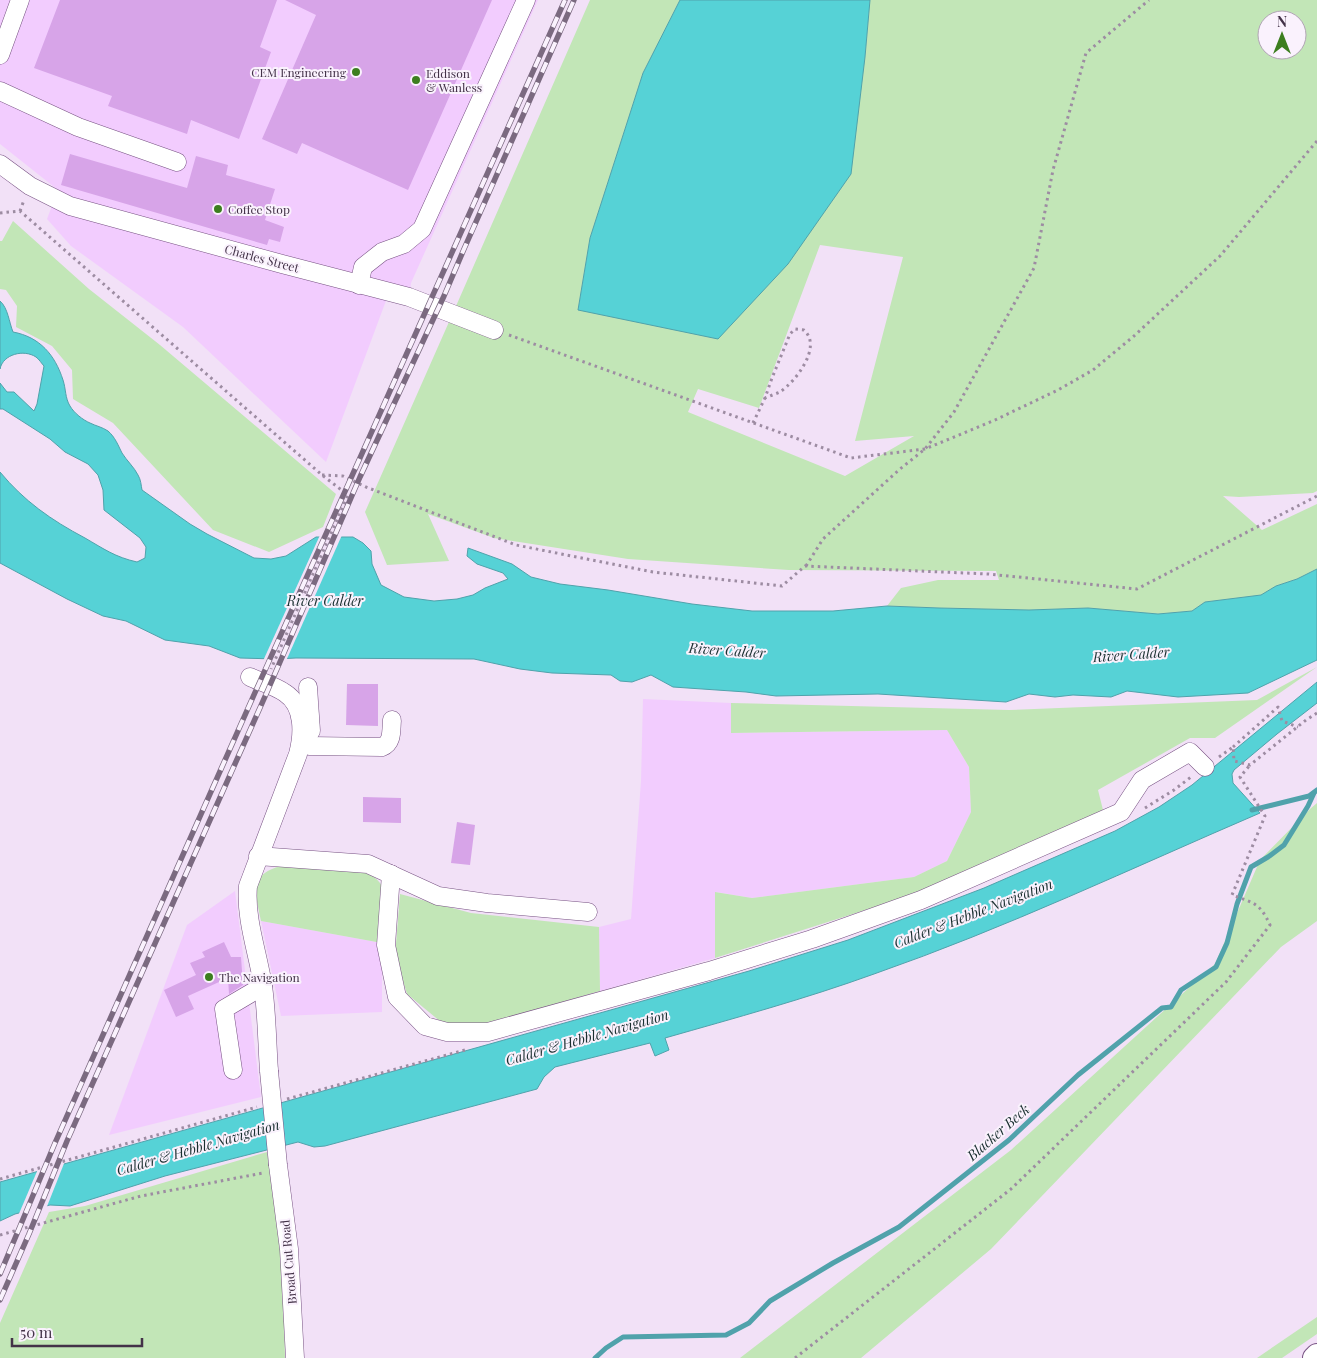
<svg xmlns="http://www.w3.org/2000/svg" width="1317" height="1358" font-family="'Playfair Display',serif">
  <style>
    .built { fill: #f2ccfe }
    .green { fill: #c2e6b7; fill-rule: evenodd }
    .water { fill: #56d2d6; stroke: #50a2ab }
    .pier { fill: #f2e1f7 }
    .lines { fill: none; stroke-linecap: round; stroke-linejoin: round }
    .stream { stroke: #50a2ab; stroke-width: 5 }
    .building { fill: #d7a4e8 }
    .minor-casing { stroke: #775283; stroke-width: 19 }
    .major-casing { stroke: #775283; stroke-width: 24 }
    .path { stroke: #9d8ca2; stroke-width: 3; stroke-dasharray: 2.5 4; stroke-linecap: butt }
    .minor { stroke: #fff; stroke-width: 18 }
    .major { stroke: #fff; stroke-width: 22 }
    .rail-casing { stroke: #7b6a80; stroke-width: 5.5 }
    .rail { stroke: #faf2fd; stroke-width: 4; stroke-dasharray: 11; stroke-linecap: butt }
    .minor-bridge-casing { stroke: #775283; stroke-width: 19; stroke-linecap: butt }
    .minor-bridge { stroke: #fff; stroke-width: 18 }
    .poi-dot { fill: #3c7e1f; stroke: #faf2fd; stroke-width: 2 }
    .labels { text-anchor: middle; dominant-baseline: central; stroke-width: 4; stroke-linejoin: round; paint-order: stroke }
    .poi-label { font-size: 12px; fill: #433248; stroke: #faf2fd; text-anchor: start }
    .street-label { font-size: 12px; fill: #433248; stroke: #faf2fd }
    .water-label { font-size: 14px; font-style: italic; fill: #1a2f30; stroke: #faf2fd }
  </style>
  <rect width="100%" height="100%" fill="#f2e1f7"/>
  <g class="built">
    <path d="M0 0H538L411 283 408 302 387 298 326 462 183 327 71 246 47 219 58 190 0 144Z"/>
    <path d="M643 699 731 703V733L947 730 969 767 971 812 947 861 914 877 752 898 716 892 715 958 600 991 599 927 631 919 641 781Z"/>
    <path d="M235 891 261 1097 109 1135 187 925Z"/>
    <path d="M261 921 382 943V1012L281 1016Z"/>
  </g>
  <g class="green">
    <path d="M590 0H680L643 73 590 238 578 310 865 57 870 0H1317V491L1313 493 1239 497 1223 496 1262 530 1317 504V569L1297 579 1276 586 1262 595 1205 602 1192 611 1158 614 1088 608 1029 610 939 608 887 606 901 588 938 580H999L996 571 789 570 628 559 494 538 428 514 449 561 387 565 365 512 460 297ZM1267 20H1297V50H1267ZM820 245 903 257 855 441 914 436 845 476 688 412 698 389 759 408Z"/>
    <path d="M13 221 89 289 160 345 336 494 323 527 269 552 213 530 113 423 73 399 72 370 52 346 16 327 17 306 6 290 0 289V241H2Z"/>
    <path d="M1317 667 1215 738H1190L1098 790 1103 810 922 892 715 958V892L752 898 914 877 947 861 971 812 969 767 947 730 731 733V703L1009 710 1257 700Z"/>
    <path d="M1317 803V921L1281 947 991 1249 861 1358H740L1011 1150 1215 964 1260 860 1310 809Z"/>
    <path d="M284 865 365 871C373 876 380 880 383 889L382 943 261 921C255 892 248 874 284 865Z"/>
    <path d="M400 894 471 913 599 927 600 991 475 1028 441 1022 407 994 395 956Z"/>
    <path d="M267 1152 283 1253 285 1358H0V1323L49 1212 85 1206Z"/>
    <path d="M1317 1317V1334L1282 1358H1257Z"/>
  </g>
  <g class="water">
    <path d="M680 0H870L865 57 851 174 788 264 718 339 578 310 590 238 643 73Z"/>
    <path d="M0 301C8 308 9 322 13 332 40 337 55 355 63 380 66 389 65 398 70 406 74 413 83 420 90 423 96 426 102 427 108 431 115 437 118 445 122 453 127 461 134 467 138 475 141 480 141 485 142 490L190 524 207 534 254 558 271 559 286 556 316 537H353L363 543 371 551 372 564 381 585 404 597 434 601 457 599 473 595 485 588 508 579 503 573 477 564 467 556 468 548 512 564 531 577 560 584 608 590 692 604 752 611H833L887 606 939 608 1029 610 1088 608 1158 614 1192 611 1205 602 1261 595 1276 586 1297 579 1317 569V660L1248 693 1178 697 1127 691 1111 697 1073 695 1055 697 1029 694 1006 702 878 694 776 696 746 692 673 687 651 675 632 682 620 681 611 675 552 673 520 669 474 659 296 658 275 659 240 658 209 646 165 640 126 621 103 616 67 599 0 563V472C24 501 51 520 85 538 104 549 115 557 137 562L145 558 146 547 140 538 104 510 103 490 98 475 88 464 65 452 50 439 3 409H0V383L7 392H14L34 411 37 404 44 366C42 364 39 359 36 357 24 349 3 354 0 369Z"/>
    <path d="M1317 682V703L1277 734 1234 770 1232 774 1233 783 1260 813C1132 868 1006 928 874 974 805 999 735 1018 665 1038L669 1050 655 1056 650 1043 555 1067 544 1077 537 1089 325 1146 314 1147 298 1142 165 1176 70 1206 50 1205 15 1214 0 1221V1182L749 971 848 940 984 888 1115 831 1159 807 1192 785Z"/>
  </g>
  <g class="pier">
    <path d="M320 535H342L286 661H263Z"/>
    <path d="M65 1161 46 1209 18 1216 38 1169Z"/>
  </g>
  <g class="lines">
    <g class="stream">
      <path d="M1252 810 1309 796 1317 790"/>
      <path d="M595 1358 606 1348 623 1337 726 1335 749 1323 770 1301 833 1263 899 1227 1009 1140 1078 1075 1162 1008 1171 1007 1181 990 1216 967 1227 943 1237 904 1251 867 1268 857 1284 845 1308 806 1314 793"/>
    </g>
  </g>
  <g class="building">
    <path d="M60 0H277L260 47 271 52 239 139 191 120 187 134 108 106 112 96 34 68Z"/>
    <path d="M285 0H492L408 190 302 143 297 154 262 139 316 15Z"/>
    <path d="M70 154 187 188 196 156 228 165 226 175 275 189 265 220 284 227 280 242 269 239 267 245 61 185Z"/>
    <path d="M347 684H378V726L346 725Z"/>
    <path d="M363 797 401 798V823L363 822Z"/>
    <path d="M457 822 475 825 470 865 451 863Z"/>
    <path d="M224 942 231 957H241L243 985 229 994 228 978 188 996 194 1009 176 1017 164 990 196 975 190 963 205 957 202 952Z"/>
  </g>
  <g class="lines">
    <g class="minor-casing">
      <g id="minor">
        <path d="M0 55 20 0"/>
        <path d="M0 91 78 127 177 162"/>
        <path d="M0 164 30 186 70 206 282 264 409 297 494 330"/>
        <path d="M359 285 363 267 382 252 404 244 422 229 526 0"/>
        <path d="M250 677C261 682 275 686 285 693 305 706 303 735 298 754L248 886C245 919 258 953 263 986 267 1014 267 1043 269 1071"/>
        <path d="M308 687 311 731"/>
        <path d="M309 746 382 747C393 743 391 730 392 720"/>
        <path d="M258 856 368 864 438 896 487 903 588 912"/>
        <path d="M391 874 386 945 397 997 425 1026 447 1032H488L709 971 812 939 921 900 1121 812 1142 780 1190 752 1205 767"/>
        <path d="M233 1070 224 1009 263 986"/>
        <path d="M278 1165 289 1249 295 1358"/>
      </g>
    </g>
    <g class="major-casing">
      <path id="major" d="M1314 1358 1317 1355"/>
    </g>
    <g class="path">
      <path d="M20 211 24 200"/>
      <path d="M0 213 20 211 322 475 348 495 271 669"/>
      <path d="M509 335 851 458 925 449 995 420 1058 390 1093 370 1134 336 1220 256 1317 141"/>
      <path d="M753 423 765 398 772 378 790 334 795 329 804 330C823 347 795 382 780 392 775 394 770 396 765 398"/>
      <path d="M322 475 343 476 366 487 516 545 653 572 782 586 805 566 988 574 1137 589 1317 496"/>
      <path d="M806 566 823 539 900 469 925 449 954 412 1034 268 1053 170 1086 53 1149 0"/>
      <path d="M1233 747 1278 707 1282 721 1298 727"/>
      <path d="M1219 757 1233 747 1234 761 1250 765 1306 720 1317 713"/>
      <path d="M1145 808 1174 790 1191 777"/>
      <path d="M287 1099 465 1050"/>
      <path d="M0 1179 257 1107"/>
      <path d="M0 1235 141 1196 263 1173"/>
      <path d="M795 1358 1011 1189 1226 982 1270 925C1260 903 1254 903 1232 895L1265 816 1240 777 1250 765"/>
    </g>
    <use href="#minor" class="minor"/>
    <use href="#major" class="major"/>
    <g class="rail-casing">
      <g id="rail">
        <path d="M0 1274 55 1143 257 688 565 0"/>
        <path d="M0 1300 29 1234 67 1141 267 692 360 477 444 296 464 249 574 0"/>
      </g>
    </g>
    <use href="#rail" class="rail"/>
    <g class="minor-bridge-casing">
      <path id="minor-bridge" d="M269 1071 278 1165"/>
    </g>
    <use href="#minor-bridge" class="minor-bridge"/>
  </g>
  <g class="poi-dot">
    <circle cx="356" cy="72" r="5"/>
    <circle cx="416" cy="80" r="5"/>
    <circle cx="218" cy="209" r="5"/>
    <circle cx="209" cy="977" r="5"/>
  </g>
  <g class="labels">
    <g class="poi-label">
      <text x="346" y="72" text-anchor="end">CEM Engineering</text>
      <text x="426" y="73">Eddison<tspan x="426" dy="14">&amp; Wanless</tspan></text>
      <text x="228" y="209">Coffee Stop</text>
      <text x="219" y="977">The Navigation</text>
    </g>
    <g class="street-label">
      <text transform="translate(262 258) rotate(15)">Charles Street</text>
      <text transform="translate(288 1262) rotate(-95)">Broad Cut Road</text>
    </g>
    <g class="water-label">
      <text x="325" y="600">River Calder</text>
      <text transform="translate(727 650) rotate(4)">River Calder</text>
      <text transform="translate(1131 654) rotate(-4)">River Calder</text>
      <text transform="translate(973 913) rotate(-21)">Calder &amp; Hebble Navigation</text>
      <text transform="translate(587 1037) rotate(-16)">Calder &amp; Hebble Navigation</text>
      <text transform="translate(998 1132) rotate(-41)">Blacker Beck</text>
      <text transform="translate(198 1147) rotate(-16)">Calder &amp; Hebble Navigation</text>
    </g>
  </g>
  <g transform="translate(1282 35)"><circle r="24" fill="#faf2fd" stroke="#b1a5b5"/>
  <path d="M0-4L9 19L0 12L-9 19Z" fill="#3c7e1f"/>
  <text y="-8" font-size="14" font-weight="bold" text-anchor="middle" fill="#433248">N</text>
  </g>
  <path d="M12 1338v8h130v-8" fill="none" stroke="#433248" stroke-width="2.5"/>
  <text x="20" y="1338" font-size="15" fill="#433248" stroke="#faf2fd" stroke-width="4" paint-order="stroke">50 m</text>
</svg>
